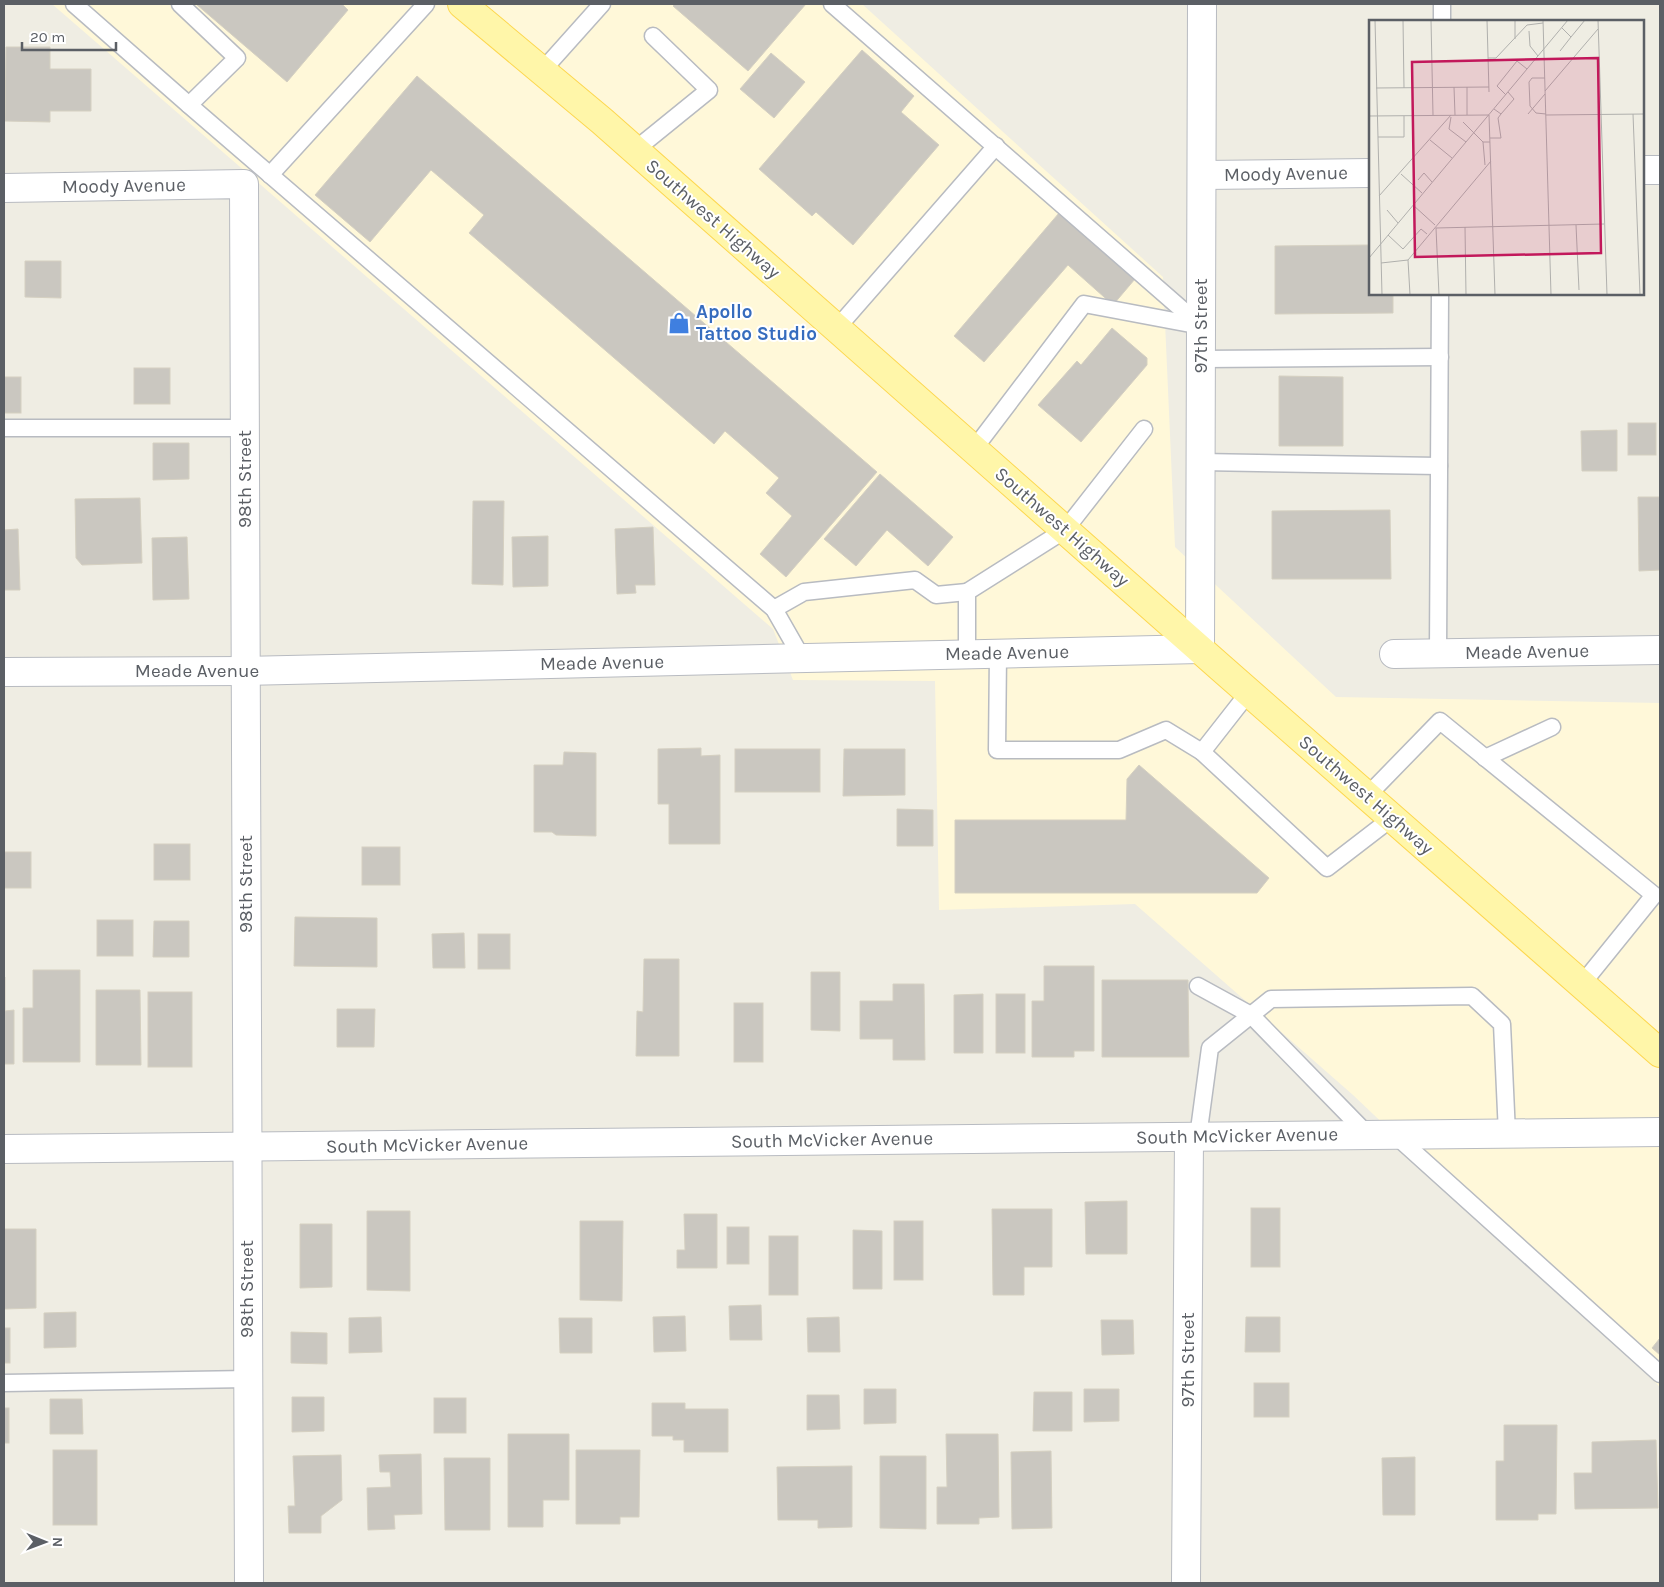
<svg xmlns="http://www.w3.org/2000/svg" width="1664" height="1587" font-family="Karla,sans-serif">
  <style>
    .commercial { fill: #fff8d9 }
    .building { fill: #cac7c0; stroke: #d5d0c1 }
    .lines { fill: none; stroke-linecap: round; stroke-linejoin: round }
    .service-casing { stroke: #b8bbc1; stroke-width: 19 }
    .minor-casing { stroke: #b8bbc1; stroke-width: 30 }
    .primary-casing { stroke: #fdd74f; stroke-width: 30 }
    .service { stroke: #fff; stroke-width: 16 }
    .minor { stroke: #fff; stroke-width: 28 }
    .primary { stroke: #fff6a9; stroke-width: 28 }
    .labels { text-anchor: middle; dominant-baseline: central; stroke-width: 4; stroke-linejoin: round; paint-order: stroke }
    .street-label { font-size: 19px; fill: #5b5f65; stroke: #fff }
    .shop-label { font-size: 19px; font-weight: bold; fill: #366cbe; stroke: #fff; text-anchor: start }
    .inset-road { fill: none; stroke: #b0b0ad; stroke-width: 1 }
    .view { fill: #c2185b; fill-opacity: 0.15; stroke: #c2185b; stroke-width: 2.5 }
    .inset-edge { fill: none; stroke: #5b5f65; stroke-width: 2.5 }
  </style>
  <rect width="100%" height="100%" fill="#efede3"/>
  <path class="commercial" d="M52 4H862L1163 277 1175 547 1336 697 1660 703V1387L1353 1095 1135 904 939 910 935 681 793 680 773 629Z"/>
  <g class="building">
    <path d="M196 4H342L348 10 287 82Z"/>
    <path d="M675 4H806L748 71 673 6Z"/>
    <path d="M6 47H50V69H91V111H50V122L5 121Z"/>
    <path d="M862 50 914 96 901 112 939 145 853 245 816 212 812 216 759 169Z"/>
    <path d="M771 53 805 82 774 118 740 89Z"/>
    <path d="M417 76 877 472 786 577 760 554 792 516 766 493 779 478 725 431 714 444 469 233 484 215 431 170 370 242 315 195Z"/>
    <path d="M1059 213 1135 279 1113 305 1068 265 984 362 954 336Z"/>
    <path d="M1370 245V294H1393V313L1275 314V246Z"/>
    <path d="M25 261H61V298L25 297Z"/>
    <path d="M1112 328 1147 358V365L1081 442 1038 405 1077 361 1081 365Z"/>
    <rect x="134" y="368" width="36" height="36"/>
    <path d="M1279 376 1343 377V446H1279Z"/>
    <rect x="4" y="377" width="17" height="36"/>
    <rect x="1628" y="423" width="28" height="32"/>
    <path d="M1617 430V471H1582L1581 431Z"/>
    <path d="M153 443H189V479L153 480Z"/>
    <path d="M880 474 953 537 928 566 887 530 856 566 824 539Z"/>
    <path d="M1638 497H1660V570L1639 571Z"/>
    <path d="M140 498 142 563 82 565 76 558 75 499Z"/>
    <path d="M473 501H504L503 585 472 584Z"/>
    <path d="M1390 510 1391 579H1272V511Z"/>
    <path d="M653 527 655 585H635L636 593 617 594 615 529Z"/>
    <path d="M18 529 20 590H4V530Z"/>
    <path d="M548 536V586L513 587 512 537Z"/>
    <path d="M187 537 189 599 153 600 152 538Z"/>
    <path d="M701 748V756L720 755V844H669V804H658V749Z"/>
    <rect x="735" y="749" width="85" height="43"/>
    <path d="M844 749H905V795L843 796Z"/>
    <path d="M564 752 596 753V836L556 835 552 832H534V765H563Z"/>
    <path d="M1139 765 1269 878 1257 893H955V820H1126L1127 779Z"/>
    <path d="M897 809 933 810V846H897Z"/>
    <rect x="154" y="844" width="36" height="36"/>
    <rect x="362" y="847" width="38" height="38"/>
    <rect x="4" y="852" width="27" height="36"/>
    <path d="M295 917 377 918V967L294 966Z"/>
    <rect x="97" y="920" width="36" height="36"/>
    <path d="M154 921H189V957H153Z"/>
    <path d="M464 933 465 968H433L432 934Z"/>
    <rect x="478" y="934" width="32" height="35"/>
    <path d="M644 959H679V1056H636L637 1011 643 1012Z"/>
    <path d="M1044 966H1094V1051H1074V1057H1032V1001H1044Z"/>
    <path d="M33 970H80V1062H23V1008H33Z"/>
    <path d="M811 972H840V1031L811 1030Z"/>
    <path d="M4 977H5V1011L14 1010V1064H4Z"/>
    <path d="M1102 980H1188L1189 1057H1102Z"/>
    <path d="M893 984H924L925 1060H893V1039H860V1001H893Z"/>
    <path d="M96 990H140L141 1065H96Z"/>
    <rect x="148" y="992" width="44" height="75"/>
    <path d="M983 994V1053H954V995Z"/>
    <rect x="996" y="994" width="29" height="59"/>
    <rect x="734" y="1003" width="29" height="59"/>
    <path d="M337 1009H375L374 1047H337Z"/>
    <path d="M1127 1201V1254H1086L1085 1202Z"/>
    <rect x="1251" y="1208" width="29" height="59"/>
    <path d="M992 1209H1052V1267H1024V1295H993Z"/>
    <path d="M367 1211H410V1291L367 1290Z"/>
    <path d="M684 1214H717V1268H677V1250H685Z"/>
    <path d="M580 1221H623L622 1301 580 1300Z"/>
    <rect x="894" y="1221" width="29" height="59"/>
    <path d="M300 1224H332V1287L300 1288Z"/>
    <rect x="727" y="1227" width="22" height="37"/>
    <path d="M4 1229H36V1308L4 1309Z"/>
    <path d="M853 1230 882 1231V1289H853Z"/>
    <rect x="769" y="1236" width="29" height="59"/>
    <path d="M761 1305 762 1340H730L729 1306Z"/>
    <path d="M76 1312V1347L44 1348V1313Z"/>
    <path d="M685 1316 686 1351 654 1352 653 1317Z"/>
    <path d="M381 1317 382 1352 349 1353V1318Z"/>
    <path d="M839 1317 840 1352H808L807 1318Z"/>
    <path d="M1246 1317H1280V1352H1245Z"/>
    <path d="M559 1318H592V1353H560Z"/>
    <path d="M1101 1320H1133L1134 1354 1102 1355Z"/>
    <rect x="4" y="1328" width="6" height="35"/>
    <path d="M291 1332 327 1333V1364L291 1363Z"/>
    <path d="M1660 1338V1355L1652 1348Z"/>
    <rect x="1254" y="1383" width="35" height="34"/>
    <path d="M864 1389H896V1423L864 1424Z"/>
    <path d="M1084 1389H1119V1421L1084 1422Z"/>
    <path d="M1034 1392H1072V1431H1033Z"/>
    <path d="M807 1395H839L840 1429 807 1430Z"/>
    <path d="M292 1397H324V1431L292 1432Z"/>
    <rect x="434" y="1398" width="32" height="35"/>
    <path d="M50 1399H82L83 1434H50Z"/>
    <path d="M652 1403H685V1409H728V1452H684V1440H673V1436H652Z"/>
    <rect x="4" y="1408" width="5" height="35"/>
    <path d="M1504 1425H1557L1556 1514H1538V1520H1496V1461H1504Z"/>
    <path d="M508 1434H569V1500H543V1527H508Z"/>
    <path d="M946 1434H998L999 1517 979 1518V1524H937V1487H947Z"/>
    <path d="M1656 1440 1658 1508 1575 1509 1574 1473H1592V1442Z"/>
    <rect x="53" y="1450" width="44" height="75"/>
    <path d="M576 1450H640L639 1517H620V1524H576Z"/>
    <path d="M1051 1451 1052 1528 1012 1529 1011 1452Z"/>
    <path d="M421 1454 422 1514 394 1515 395 1529 368 1530 367 1488 391 1487 390 1472H380L379 1455Z"/>
    <path d="M341 1455 342 1500 321 1516V1533H289L288 1506H295L293 1456Z"/>
    <path d="M880 1456H926V1529L880 1528Z"/>
    <path d="M1415 1457V1515H1383L1382 1458Z"/>
    <path d="M444 1458H490V1530H445Z"/>
    <path d="M852 1466V1527L818 1528V1520H778L777 1467Z"/>
  </g>
  <g class="lines">
    <g class="service-casing">
      <g id="service">
        <path d="M74 4 189 105 774 609 802 658"/>
        <path d="M180 4 237 58 189 105"/>
        <path d="M832 4 1201 326"/>
        <path d="M1442 21V4"/>
        <path d="M542 71 602 4"/>
        <path d="M635 150 709 90 653 36"/>
        <path d="M270 175 426 4"/>
        <path d="M837 328 996 146"/>
        <path d="M1201 359 1440 357"/>
        <path d="M4 428H245"/>
        <path d="M974 449 1084 304 1201 326"/>
        <path d="M1201 462 1439 466"/>
        <path d="M774 609 804 592 915 580 936 595 967 592"/>
        <path d="M1438 653 1440 294"/>
        <path d="M967 654V592L1065 530 1144 429"/>
        <path d="M998 654 997 750H1119L1166 730 1202 752"/>
        <path d="M1249 692 1202 752 1327 868 1392 818"/>
        <path d="M1485 758 1552 727"/>
        <path d="M1367 796 1440 721 1654 895 1582 984"/>
        <path d="M1198 986 1251 1015 1368 1135"/>
        <path d="M1395 1135 1660 1374"/>
        <path d="M1198 1137 1210 1048 1271 999 1472 996 1502 1024 1507 1134"/>
        <path d="M4 1383 248 1379"/>
      </g>
    </g>
    <g class="minor-casing">
      <g id="minor">
        <path d="M1643 170H1660"/>
        <path d="M1202 175 1370 173"/>
        <path d="M4 188 244 184 249 1583"/>
        <path d="M1394 654 1660 650"/>
        <path d="M4 672 246 671 1200 649 1202 4"/>
        <path d="M4 1149 1660 1132"/>
        <path d="M1186 1583 1189 1137"/>
      </g>
    </g>
    <g class="primary-casing">
      <path id="primary" d="M462 4 602 121 1220 667 1660 1053"/>
    </g>
    <use href="#service" class="service"/>
    <use href="#minor" class="minor"/>
    <use href="#primary" class="primary"/>
  </g>
  <defs>
    <g id="shop-bare" transform="scale(1.725)"><path d="M-5-2.5h2.3a2.7 3.5 0 0 1 5.4 0H5L5.5 6h-11ZM-1.5-2.5h3a1.5 2.3 0 0 0-3 0Z" fill="#3f7fe0" stroke="#fff" stroke-width="2.5" paint-order="stroke"/></g>
  </defs>
  <g fill-rule="evenodd">
    <use href="#shop-bare" x="679" y="323"/>
  </g>
  <g class="labels">
    <g class="street-label">
      <text transform="translate(1286 174) rotate(-1)">Moody Avenue</text>
      <text transform="translate(124 186) rotate(-1)">Moody Avenue</text>
      <text transform="translate(713 219) rotate(41)">Southwest Highway</text>
      <text transform="translate(1201 326) rotate(-90)">97th Street</text>
      <text transform="translate(245 479) rotate(-90)">98th Street</text>
      <text transform="translate(1062 527) rotate(41)">Southwest Highway</text>
      <text transform="translate(1527 652) rotate(-1)">Meade Avenue</text>
      <text transform="translate(1007 653) rotate(-1)">Meade Avenue</text>
      <text transform="translate(602 663) rotate(-1)">Meade Avenue</text>
      <text x="197" y="671">Meade Avenue</text>
      <text transform="translate(1366 795) rotate(41)">Southwest Highway</text>
      <text transform="translate(246 884) rotate(-90)">98th Street</text>
      <text transform="translate(1237 1136) rotate(-1)">South McVicker Avenue</text>
      <text transform="translate(832 1140) rotate(-1)">South McVicker Avenue</text>
      <text transform="translate(427 1145) rotate(-1)">South McVicker Avenue</text>
      <text transform="translate(247 1289) rotate(-90)">98th Street</text>
      <text transform="translate(1188 1360) rotate(-90)">97th Street</text>
    </g>
    <g class="shop-label">
      <text x="696" y="312">Apollo<tspan x="696" dy="22">Tattoo Studio</tspan></text>
    </g>
  </g>
  <g transform="translate(1369 20)">
    <rect width="275" height="275" fill="#efede3"/>
    <path class="inset-road" d="M6 0 13 275M34 0 35 68M62 0 64 95M118 0 120 72M146 0V19M174 0 182 275M229 0 238 275M255 0H271M193 8 202 17 216 0M160 11 161 26 169 36M191 31 202 17M119 38H127L158 5 174 3M176 58H163L160 62 161 86 167 93 177 94M85 67 86 95M98 67V95M7 68 120 67M176 71 229 9M137 75 128 66 148 41 158 49M125 89 132 94 145 79 139 72M159 94 176 74M264 94 271 275M177 95 275 94M0 96 120 95 126 275M82 97 80 109 97 122M94 102 114 122H121M9 117H35V96M121 118H132L129 98 132 94M61 120 83 138M114 122 116 145M32 154 53 173M49 160 55 153 63 162M10 176 82 95M44 185 66 205M18 190 29 203M207 205 210 270M96 207 97 275M19 215 34 229 52 209 58 214M0 238 199 0M39 240 41 275M12 243 39 240 122 141M70 275 67 208 235 204"/>
    <path class="view" d="M229 38 232 233 46 237 43 42Z"/>
    <rect width="275" height="275" class="inset-edge"/>
  </g>
  <rect width="1664" height="1587" fill="none" stroke="#5b5f65" stroke-width="10"/>
  <g transform="translate(45 1542) rotate(91)" stroke="#ffffff" stroke-width="4" paint-order="stroke">
  <path d="M0-4L9 19L0 12L-9 19Z" fill="#5b5f65"/>
  <text y="-8" font-size="14" font-weight="bold" text-anchor="middle" fill="#5b5f65">N</text>
  </g>
  <path d="M22 42v8h94v-8" fill="none" stroke="#5b5f65" stroke-width="2.5"/>
  <text x="30" y="42" font-size="15" fill="#5b5f65" stroke="#ffffff" stroke-width="4" paint-order="stroke">20 m</text>
</svg>
